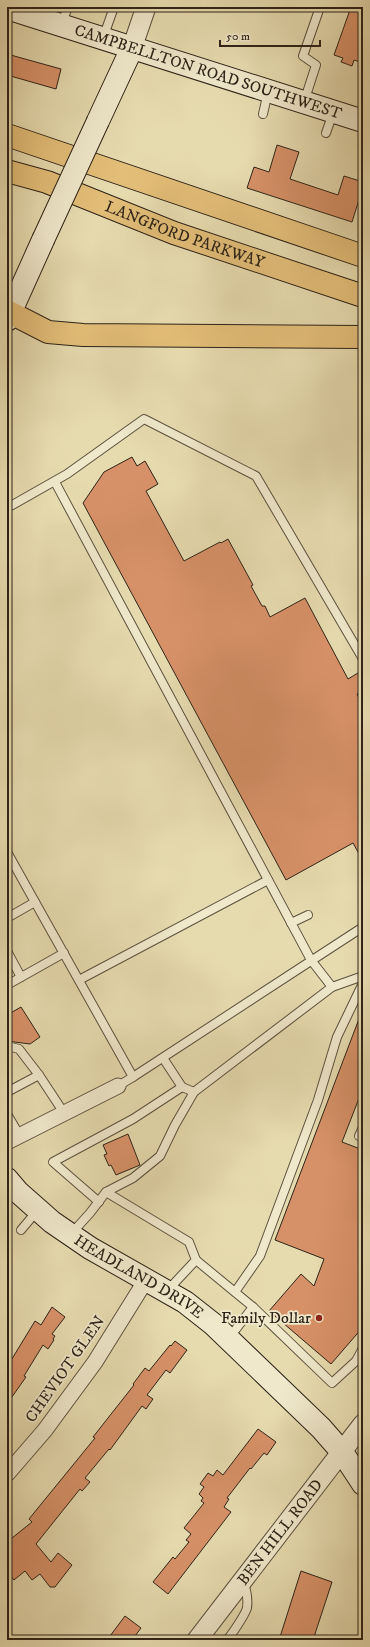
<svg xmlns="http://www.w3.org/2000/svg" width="370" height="1647" font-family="'IM FELL DW Pica',serif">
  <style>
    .building { fill: #d79168; stroke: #2d2318 }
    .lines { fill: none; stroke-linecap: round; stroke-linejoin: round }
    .service-casing { stroke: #5b513e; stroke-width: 10 }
    .minor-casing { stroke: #5b513e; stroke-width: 17 }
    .tertiary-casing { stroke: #5b513e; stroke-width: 21 }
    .secondary-casing { stroke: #2d2318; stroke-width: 24 }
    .motorway-casing { stroke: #2d2318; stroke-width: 24 }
    .service { stroke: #efe8cb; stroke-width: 8 }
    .minor { stroke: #efe8cb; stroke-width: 15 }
    .tertiary { stroke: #efe8cb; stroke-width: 19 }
    .secondary { stroke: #efe8cb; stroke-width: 22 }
    .motorway { stroke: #e3be78; stroke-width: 22 }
    .secondary-bridge-casing { stroke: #2d2318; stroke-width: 24; stroke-linecap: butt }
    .secondary-bridge { stroke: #efe8cb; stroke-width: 22 }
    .poi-dot { fill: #8f2418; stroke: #efe8cb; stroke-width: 1.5 }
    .labels { text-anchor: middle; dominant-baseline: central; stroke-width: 3.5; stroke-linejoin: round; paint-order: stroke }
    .street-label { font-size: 16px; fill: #2d2318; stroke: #efe8cb }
    .poi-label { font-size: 16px; fill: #2d2318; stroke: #efe8cb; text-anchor: end }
  </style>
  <rect width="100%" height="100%" fill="#e6dbaf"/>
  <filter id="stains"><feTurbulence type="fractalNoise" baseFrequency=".005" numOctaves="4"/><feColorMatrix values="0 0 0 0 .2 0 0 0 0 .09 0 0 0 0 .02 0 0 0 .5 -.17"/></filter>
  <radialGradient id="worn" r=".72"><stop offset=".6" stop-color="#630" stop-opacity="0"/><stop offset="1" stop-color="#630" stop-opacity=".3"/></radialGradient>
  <g class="building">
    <path d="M351 7H363V63L354 60 352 66 341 62 343 58 334 55Z"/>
    <path d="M7 54 61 69 56 89 7 75Z"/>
    <path d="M277 145 299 152 290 179 338 195 344 176 363 182V187L352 222 247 188 254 167 269 172Z"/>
    <path d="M132 457 137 466 145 461 158 484 146 491 184 561 220 542 221 543 228 539 253 585 251 586 262 606H265L270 617 305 598 348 679 363 670V691L357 694 363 706V861L353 843 286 880 83 503 104 472Z"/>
    <path d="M21 1007 40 1037 30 1044 7 1041V1015Z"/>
    <path d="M362 1011 363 1088 342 1142 363 1150V1318L360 1325 363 1327 331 1364 269 1311 301 1274 314 1286 324 1259 275 1240Z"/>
    <path d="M128 1134 140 1165 116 1175 111 1165 109 1166 104 1155 107 1154 103 1145Z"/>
    <path d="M52 1307 65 1317 52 1334 55 1336 53 1339 54 1340 48 1349 43 1345 24 1376 26 1377 7 1404V1367L35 1321 41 1325Z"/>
    <path d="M175 1341 187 1350 170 1373 166 1370 147 1395 153 1399 146 1409 142 1406 110 1450 109 1449 85 1478 90 1482 82 1491 80 1489 36 1544 51 1562 58 1553 72 1565 55 1587H50L40 1574 32 1580 25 1571 14 1580 7 1571V1542L32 1522 29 1519 95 1438 93 1437 134 1385 133 1384 145 1368 149 1371 170 1345 171 1346Z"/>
    <path d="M258 1429 276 1442 267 1455 264 1453 251 1469 250 1468 227 1498 229 1499 224 1507 231 1512 168 1594 153 1582 173 1557 175 1559 189 1542 186 1540 191 1534 184 1528 204 1503 201 1501 203 1498 199 1494 204 1487 200 1484 208 1473 213 1476 217 1470 223 1475Z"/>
    <path d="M301 1571 332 1582 313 1640H279Z"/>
    <path d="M125 1616 141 1628 132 1640H107Z"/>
  </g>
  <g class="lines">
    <g class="service-casing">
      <g id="service">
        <path d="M61 25 68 7"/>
        <path d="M103 38 114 7"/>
        <path d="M304 102 316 65 303 56 320 7"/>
        <path d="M263 114 268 92"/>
        <path d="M326 133 333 113"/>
        <path d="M55 482 311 960 332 987 194 1092 182 1087 163 1058"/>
        <path d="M7 508 67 474 144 419 256 476 363 659"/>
        <path d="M7 852 133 1077 118 1086"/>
        <path d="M7 918 35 902"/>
        <path d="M291 923 308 915"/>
        <path d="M7 951 21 977"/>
        <path d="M79 980 268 880"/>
        <path d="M7 985 64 953"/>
        <path d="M332 987 363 976"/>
        <path d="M7 1046 19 1049 39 1075 64 1113"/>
        <path d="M133 1077 363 927"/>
        <path d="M7 1092 39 1075"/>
        <path d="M7 1114 20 1136"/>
        <path d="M359 1136 363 1127"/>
        <path d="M106 1192 189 1242 196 1260 167 1291"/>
        <path d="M99 1202 53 1162 133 1119 182 1087"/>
        <path d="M21 1230 37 1211"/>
        <path d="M71 1234 90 1213 106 1192 133 1178 160 1156 175 1125 194 1092"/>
        <path d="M196 1260 253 1307 332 1383 356 1361 363 1348"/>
        <path d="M235 1292 260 1256 318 1100 337 1037 363 983"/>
        <path d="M229 1338 253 1307"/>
        <path d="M227 1640C232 1634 245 1615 247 1608 248 1601 247 1589 243 1583"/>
      </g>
    </g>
    <g class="minor-casing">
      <g id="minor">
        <path d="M7 1142 118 1086"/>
        <path d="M7 1474 45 1430 95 1362 146 1280"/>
      </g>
    </g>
    <g class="tertiary-casing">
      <g id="tertiary">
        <path d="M132 48 146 7"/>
        <path id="s1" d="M197 1640 363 1424"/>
      </g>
    </g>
    <g class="secondary-casing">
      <g id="secondary">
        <path id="s2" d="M7 8 363 121"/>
        <path d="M98 121 132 48"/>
        <path d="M7 320 43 240"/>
        <path id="s3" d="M7 1179 18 1192 52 1222 90 1248 185 1302 213 1324 321 1428 342 1452 363 1484"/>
      </g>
    </g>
    <g class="motorway-casing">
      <g id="motorway">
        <path d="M7 135 363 256"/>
        <path id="s4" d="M7 171 47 182 174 233 363 296"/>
        <path d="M7 311 48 332 83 335 363 337"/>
      </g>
    </g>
    <use href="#service" class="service"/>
    <use href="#minor" class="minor"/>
    <use href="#tertiary" class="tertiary"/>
    <use href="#secondary" class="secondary"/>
    <use href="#motorway" class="motorway"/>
    <g class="secondary-bridge-casing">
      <path id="secondary-bridge" d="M43 240 98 121"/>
    </g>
    <use href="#secondary-bridge" class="secondary-bridge"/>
  </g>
  <circle class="poi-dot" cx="319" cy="1318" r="4"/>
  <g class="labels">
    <g class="street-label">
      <text stroke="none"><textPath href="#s2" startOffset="211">CAMPBELLTON ROAD SOUTHWEST</textPath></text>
      <text stroke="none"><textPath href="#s4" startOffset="189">LANGFORD PARKWAY</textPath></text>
      <text stroke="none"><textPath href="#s3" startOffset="165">HEADLAND DRIVE</textPath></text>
      <text transform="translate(65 1369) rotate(-55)">CHEVIOT GLEN</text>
      <text stroke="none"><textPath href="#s1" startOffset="136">BEN HILL ROAD</textPath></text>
    </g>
    <g class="poi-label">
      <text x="311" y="1318">Family Dollar</text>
    </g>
  </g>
  <rect width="370" height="1647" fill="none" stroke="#e6dbaf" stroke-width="24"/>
  <rect x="8" y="8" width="354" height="1631" fill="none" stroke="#2d2318" stroke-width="2"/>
  <rect x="12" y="12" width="346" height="1623" fill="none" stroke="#2d2318"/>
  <path d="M220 40v6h100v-6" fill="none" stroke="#2d2318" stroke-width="2"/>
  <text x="226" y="40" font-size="12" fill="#2d2318" stroke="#efe8cb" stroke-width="3" paint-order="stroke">50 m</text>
  <rect width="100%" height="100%" filter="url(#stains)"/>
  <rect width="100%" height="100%" fill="url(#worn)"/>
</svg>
